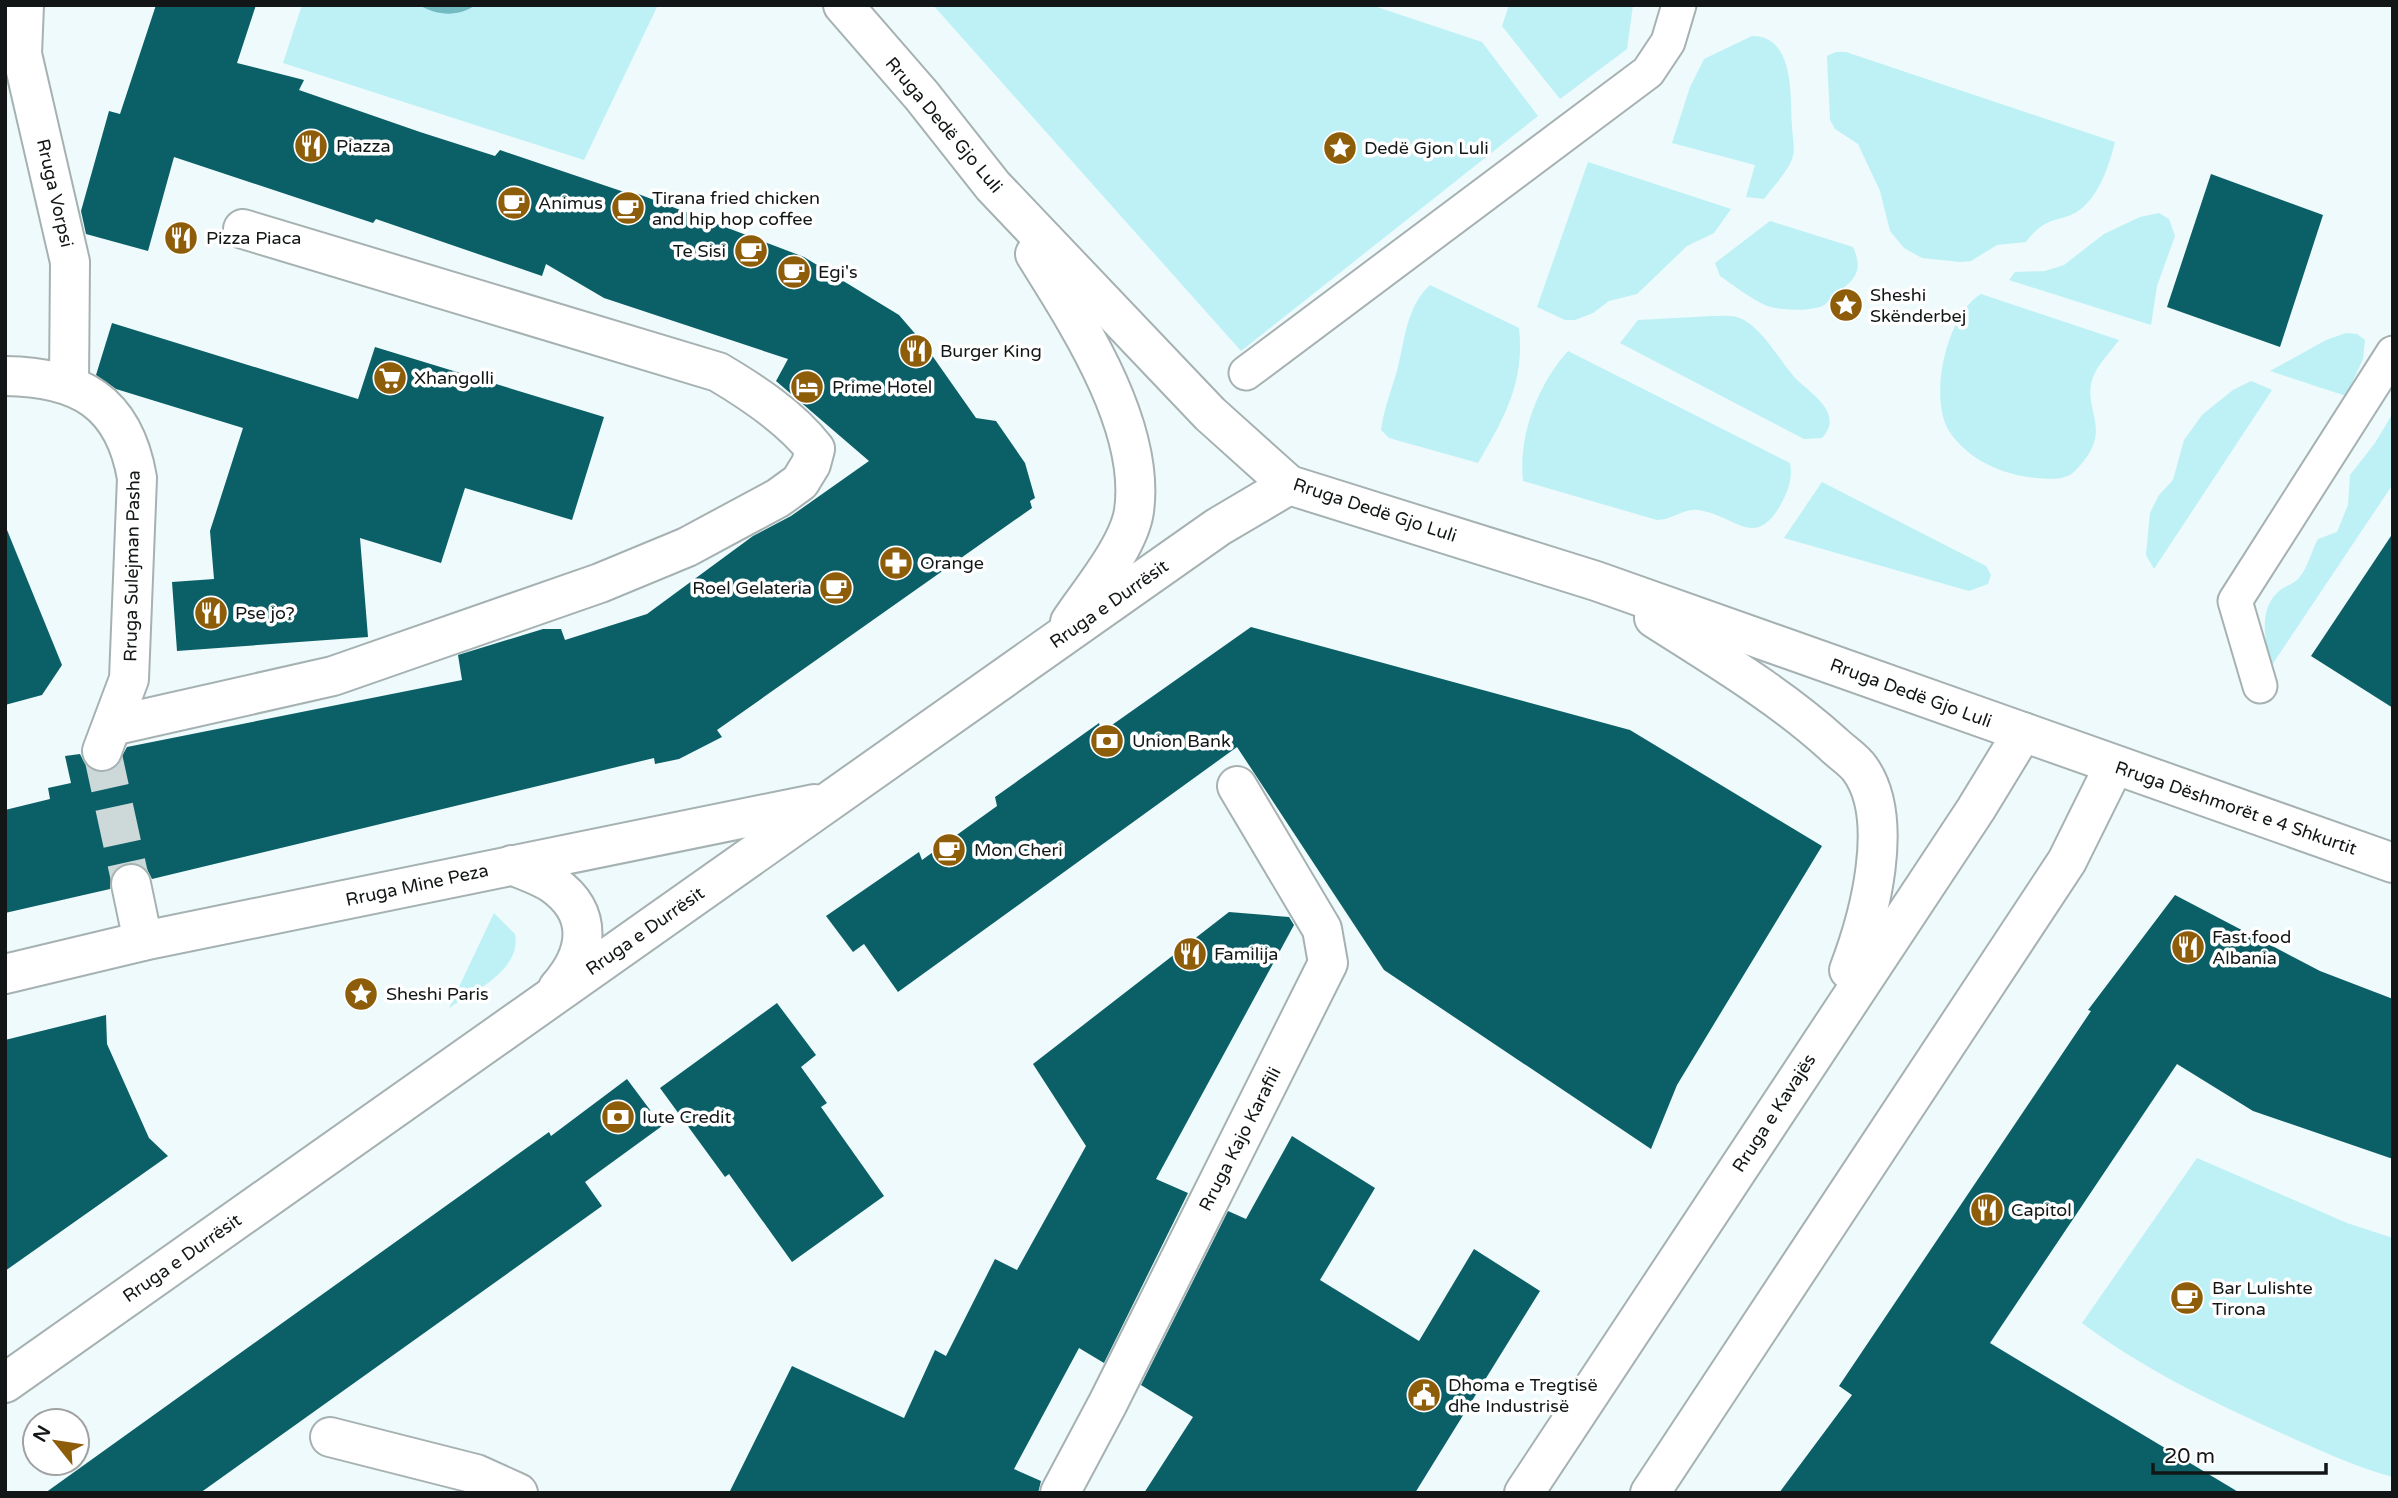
<svg xmlns="http://www.w3.org/2000/svg" width="2398" height="1498" font-family="'Varela Round',sans-serif">
  <style>
    .green { fill: #bdf1f6 }
    .water { fill: #73bbc3 }
    .building { fill: #0b6067 }
    .lines { fill: none; stroke-linecap: round; stroke-linejoin: round }
    .minor-tunnel { stroke: #cdd8d9; stroke-width: 38; stroke-dasharray: 38 19; stroke-linecap: butt }
    .pedestrian-casing { stroke: #a6b1b2; stroke-width: 37 }
    .minor-casing { stroke: #a6b1b2; stroke-width: 42 }
    .secondary-casing { stroke: #a6b1b2; stroke-width: 42 }
    .pedestrian { stroke: #fff; stroke-width: 33 }
    .minor { stroke: #fff; stroke-width: 38 }
    .secondary { stroke: #fff; stroke-width: 38 }
    .labels { text-anchor: middle; dominant-baseline: central; stroke-width: 7; stroke-linejoin: round; paint-order: stroke }
    .street-label { font-size: 18px; fill: #121616; stroke: #fff }
    .poi-label { font-size: 18px; fill: #121616; stroke: #fff; text-anchor: start }
  </style>
  <rect width="100%" height="100%" fill="#eefafb"/>
  <g class="green">
    <path d="M302 5H655L657 7 584 160 283 63Z"/>
    <path d="M933 5H1371L1482 42 1538 116 1241 351Z"/>
    <path d="M1509 5H1633L1627 49 1560 99 1502 26Z"/>
    <path d="M1752 36C1795 36 1790 96 1792 126 1792 137 1796 148 1792 159 1786 174 1773 186 1764 199L1746 197 1755 165 1672 143 1690 87 1704 59Z"/>
    <path d="M1836 52H1846L2115 142C2109 167 2095 210 2065 217 2046 222 2039 225 2026 242L1997 245 1971 261 1961 262 1922 258 1904 248 1890 231 1880 191 1858 144 1835 129 1830 120 1827 56Z"/>
    <path d="M1588 162 1731 209 1714 233 1687 246 1637 294 1609 301 1593 313 1575 320H1565L1537 307Z"/>
    <path d="M2159 213 2169 219 2175 236 2157 286 2151 325 2009 280 2015 272 2045 271 2064 265 2104 234 2140 217Z"/>
    <path d="M1770 221 1853 247C1865 274 1852 281 1833 296 1827 302 1825 307 1815 308 1803 311 1784 310 1771 307 1758 304 1733 285 1720 276L1715 263Z"/>
    <path d="M1430 285 1519 328C1525 383 1504 418 1478 463L1389 438 1381 430C1384 409 1391 391 1397 371 1405 340 1406 307 1430 285Z"/>
    <path d="M1981 294 2119 340C2110 353 2097 364 2092 380 2083 413 2115 430 2076 470 2065 481 2051 479 2036 478 2003 475 1968 460 1949 431 1928 397 1947 314 1981 294Z"/>
    <path d="M1712 316C1723 316 1734 314 1744 320 1765 333 1776 355 1791 373 1804 391 1847 410 1822 438L1804 439 1620 343 1638 320Z"/>
    <path d="M2346 333 2357 334 2365 340 2363 359 2346 396 2270 371 2326 340Z"/>
    <path d="M1568 351 1790 463C1793 478 1788 491 1781 504 1755 551 1735 515 1698 510 1684 508 1672 520 1657 520L1523 481C1518 436 1538 384 1568 351Z"/>
    <path d="M2251 381 2272 390 2154 569 2146 555 2150 513 2159 495 2173 480 2184 440 2202 415 2233 390Z"/>
    <path d="M2393 413V484L2272 665C2265 643 2258 611 2277 593 2283 586 2293 585 2299 578 2309 566 2311 551 2318 539L2337 532 2348 505 2350 475 2375 443Z"/>
    <path d="M1822 482 1986 566 1991 575 1988 584 1969 591 1784 538Z"/>
    <path d="M494 913 515 934C522 970 474 991 449 1008Z"/>
    <path d="M2197 1158 2347 1223 2393 1238V1477C2354 1467 2320 1450 2283 1434 2211 1401 2146 1371 2082 1323Z"/>
  </g>
  <path class="water" d="M419 5H476C458 17 438 16 419 5Z"/>
  <g class="building">
    <path d="M156 5H256L237 63 304 80 299 90 420 132 495 156 500 150 633 195V192L804 257 899 315 924 344 976 418 996 421 1025 463 1035 498 1030 501 1032 508 717 730 722 737 679 759 655 764 654 758 152 879 147 869 138 864 126 863 116 868 111 877 110 889 5 913V810L50 799 48 788 71 783 65 756 80 754 85 764 94 771 106 772 116 767 127 747 462 680 458 655 543 629H561L565 640 647 614 753 536 791 516 869 461 776 381 788 359 604 298 546 264 542 276 376 219 373 223 174 157 148 251 86 234 81 211 109 111 120 114Z"/>
    <path d="M2211 174 2323 215 2280 347 2167 307Z"/>
    <path d="M112 323 358 399 375 347 604 417 572 520 465 488 441 563 360 538 368 637 177 651 172 582 214 579 210 531 243 428 116 389 96 375Z"/>
    <path d="M7 530 62 665 42 695 5 705Z"/>
    <path d="M2393 533V708L2311 656Z"/>
    <path d="M1251 627 1630 730 1822 846 1677 1085 1651 1149 1384 970 1237 747 898 992 864 944 853 952 826 916 919 852 922 860 997 806 995 797 1099 723 1102 732Z"/>
    <path d="M2175 895 2320 971 2393 999V1159L2253 1111 2177 1064 1990 1343 2240 1493H1779L1852 1395 1839 1386 2091 1011 2088 1010Z"/>
    <path d="M1229 912 1289 917 1294 925 1156 1179 1188 1193 1104 1363 1079 1348 1014 1469 1041 1481 1038 1493H729L792 1366 904 1418 935 1350 946 1356 995 1259 1017 1270 1086 1146 1033 1064Z"/>
    <path d="M777 1003 816 1055 801 1067 827 1103 821 1107 884 1196 792 1262 729 1174 725 1177 660 1088Z"/>
    <path d="M106 1015 107 1044 149 1138 168 1156 5 1271V1040Z"/>
    <path d="M627 1079 662 1126 585 1182 602 1206 200 1493H45L549 1132 551 1136Z"/>
    <path d="M1292 1136 1375 1188 1320 1280 1419 1341 1474 1249 1540 1291 1415 1493H1144L1193 1417 1141 1385 1228 1211 1246 1219Z"/>
  </g>
  <g class="lines">
    <path class="minor-tunnel" d="M102 751 131 884"/>
    <g class="pedestrian-casing">
      <g id="pedestrian">
        <path d="M1246 373 1648 72 1668 42 1679 5"/>
        <path d="M2260 686 2235 601 2393 353"/>
      </g>
    </g>
    <g class="minor-casing">
      <g id="minor">
        <path d="M24 5 22 54 70 262 69 384"/>
        <path d="M5 376C80 377 124 402 137 478L129 679 102 751"/>
        <path d="M112 726 333 676 600 583 687 547 778 498 800 482 811 464 815 449C790 417 752 392 718 372L243 229"/>
        <path d="M131 884 143 941"/>
        <path d="M330 1437 476 1474 518 1493"/>
        <path d="M1060 1493 1108 1403 1328 963 1322 929 1237 786"/>
      </g>
    </g>
    <g class="secondary-casing">
      <g id="secondary">
        <path d="M843 5 922 96 993 186 1210 414 1289 485 1596 581 2393 863"/>
        <path d="M1035 254C1078 323 1146 426 1134 511 1129 546 1090 592 1070 622"/>
        <path d="M1654 618C1715 657 1779 695 1833 744 1841 752 1854 760 1860 769 1896 819 1869 918 1849 970"/>
        <path d="M512 865C525 871 541 876 553 884 594 913 589 953 558 988"/>
        <path d="M5 974 143 941 814 804"/>
        <path d="M5 1383 1127 591 1218 527 1289 485"/>
        <path d="M1524 1493 1976 809 2023 732"/>
        <path d="M1650 1493 2067 861 2114 766"/>
      </g>
    </g>
    <use href="#pedestrian" class="pedestrian"/>
    <use href="#minor" class="minor"/>
    <use href="#secondary" class="secondary"/>
  </g>
  <defs>
    <g id="restaurant-disc" transform="scale(1.75)"><circle r="9.5" fill="#8e5d09" stroke="#fff"/><path d="M-5-6h1v4h1v-4h1v4h1v-4h1v5L-1.5 .5V6h-2V.5L-5-1ZM5-6V6H3V1.5H1.5Q1.5-4 5-6Z" fill="#fff"/></g>
    <g id="sight-disc" transform="scale(1.75)"><circle r="9.5" fill="#8e5d09" stroke="#fff"/><path d="M0-6L1.8-2.2L6-1.7L2.9 1.2L3.7 5.4L0 3.3L-3.7 5.4L-2.9 1.2L-6-1.7L-1.8-2.2Z" fill="#fff"/></g>
    <g id="cafe-disc" transform="scale(1.75)"><circle r="9.5" fill="#8e5d09" stroke="#fff"/><path d="M-5.5-4.5H6V0H3Q3 3.5 0 3.5H-2.5Q-5.5 3.5-5.5 0ZM3-3.2v2h1.7v-2ZM-6 4.5H4V6H-6Z" fill="#fff"/></g>
    <g id="supermarket-disc" transform="scale(1.75)"><circle r="9.5" fill="#8e5d09" stroke="#fff"/><path d="M-6-5.5h2.5l.6 2H6L4.5 2H-2.5L-4.4-4H-6ZM-1.5 3.2a1.3 1.3 0 1 0 .1 0ZM3 3.2a1.3 1.3 0 1 0 .1 0Z" fill="#fff"/></g>
    <g id="hotel-disc" transform="scale(1.75)"><circle r="9.5" fill="#8e5d09" stroke="#fff"/><path d="M-6-4.5h1.5V1H6V5H4.5V3h-9V5H-6ZM-4 0a1.8 1.8 0 1 1 3.6 0ZM.5 0V-2.5h3Q6-2.5 6 0Z" fill="#fff"/></g>
    <g id="pharmacy-disc" transform="scale(1.75)"><circle r="9.5" fill="#8e5d09" stroke="#fff"/><path d="M-2-6h4v4h4v4h-4v4h-4v-4h-4v-4h4Z" fill="#fff"/></g>
    <g id="bank-disc" transform="scale(1.75)"><circle r="9.5" fill="#8e5d09" stroke="#fff"/><path d="M-6-4H6V4H-6ZM0-2.3a2.3 2.3 0 1 0 0 4.6a2.3 2.3 0 1 0 0-4.6Z" fill="#fff"/></g>
    <g id="civic-disc" transform="scale(1.75)"><circle r="9.5" fill="#8e5d09" stroke="#fff"/><path d="M-.6-6.5H3V-4.5H.6V-3L4-1V1h2V6H-6V1h2V-1L-.6-3ZM-1.2 2.5V6h2.4V2.5Z" fill="#fff"/></g>
  </defs>
  <g fill-rule="evenodd">
    <use href="#restaurant-disc" x="311" y="146"/>
    <use href="#sight-disc" x="1340" y="148"/>
    <use href="#cafe-disc" x="514" y="203"/>
    <use href="#cafe-disc" x="628" y="208"/>
    <use href="#restaurant-disc" x="181" y="238"/>
    <use href="#cafe-disc" x="751" y="251"/>
    <use href="#cafe-disc" x="794" y="272"/>
    <use href="#sight-disc" x="1846" y="305"/>
    <use href="#restaurant-disc" x="916" y="351"/>
    <use href="#supermarket-disc" x="390" y="378"/>
    <use href="#hotel-disc" x="807" y="387"/>
    <use href="#pharmacy-disc" x="896" y="563"/>
    <use href="#cafe-disc" x="836" y="588"/>
    <use href="#restaurant-disc" x="211" y="613"/>
    <use href="#bank-disc" x="1107" y="741"/>
    <use href="#cafe-disc" x="949" y="850"/>
    <use href="#restaurant-disc" x="2188" y="947"/>
    <use href="#restaurant-disc" x="1190" y="954"/>
    <use href="#sight-disc" x="361" y="994"/>
    <use href="#bank-disc" x="618" y="1117"/>
    <use href="#restaurant-disc" x="1987" y="1210"/>
    <use href="#cafe-disc" x="2187" y="1298"/>
    <use href="#civic-disc" x="1424" y="1395"/>
  </g>
  <g class="labels">
    <g class="street-label">
      <text transform="translate(944 125) rotate(50)">Rruga Dedë Gjo Luli</text>
      <text transform="translate(55 193) rotate(77)">Rruga Vorpsi</text>
      <text transform="translate(1375 510) rotate(18)">Rruga Dedë Gjo Luli</text>
      <text transform="translate(132 566) rotate(-89)">Rruga Sulejman Pasha</text>
      <text transform="translate(1109 604) rotate(-35)">Rruga e Durrësit</text>
      <text transform="translate(1911 693) rotate(20)">Rruga Dedë Gjo Luli</text>
      <text transform="translate(2236 808) rotate(19)">Rruga Dëshmorët e 4 Shkurtit</text>
      <text transform="translate(417 885) rotate(-12)">Rruga Mine Peza</text>
      <text transform="translate(645 931) rotate(-35)">Rruga e Durrësit</text>
      <text transform="translate(1774 1113) rotate(-57)">Rruga e Kavajës</text>
      <text transform="translate(1240 1139) rotate(-63)">Rruga Kajo Karafili</text>
      <text transform="translate(182 1258) rotate(-35)">Rruga e Durrësit</text>
    </g>
    <g class="poi-label">
      <text x="336" y="146">Piazza</text>
      <text x="1364" y="148">Dedë Gjon Luli</text>
      <text x="652" y="198">Tirana fried chicken<tspan x="652" dy="21">and hip hop coffee</tspan></text>
      <text x="538" y="203">Animus</text>
      <text x="206" y="238">Pizza Piaca</text>
      <text x="726" y="251" text-anchor="end">Te Sisi</text>
      <text x="818" y="272">Egi's</text>
      <text x="1870" y="295">Sheshi<tspan x="1870" dy="21">Skënderbej</tspan></text>
      <text x="940" y="351">Burger King</text>
      <text x="414" y="378">Xhangolli</text>
      <text x="832" y="387">Prime Hotel</text>
      <text x="920" y="563">Orange</text>
      <text x="812" y="588" text-anchor="end">Roel Gelateria</text>
      <text x="235" y="613">Pse jo?</text>
      <text x="1132" y="741">Union Bank</text>
      <text x="974" y="850">Mon Cheri</text>
      <text x="2212" y="937">Fast food<tspan x="2212" dy="21">Albania</tspan></text>
      <text x="1214" y="954">Familija</text>
      <text x="386" y="994">Sheshi Paris</text>
      <text x="642" y="1117">Iute Credit</text>
      <text x="2011" y="1210">Capitol</text>
      <text x="2212" y="1288">Bar Lulishte<tspan x="2212" dy="21">Tirona</tspan></text>
      <text x="1448" y="1385">Dhoma e Tregtisë<tspan x="1448" dy="21">dhe Industrisë</tspan></text>
    </g>
  </g>
  <rect width="2398" height="1498" fill="none" stroke="#121616" stroke-width="14"/>
  <g transform="translate(56 1442) rotate(300)"><circle r="33" fill="#ffffff" stroke="#a0a2a2" stroke-width="2"/>
  <path d="M0-5L12 26L0 18L-12 26Z" fill="#8e5d09"/>
  <text y="-10" font-size="19" font-weight="bold" text-anchor="middle" fill="#121616">N</text>
  </g>
  <path d="M2153 1463v10h173v-10" fill="none" stroke="#121616" stroke-width="3.5"/>
  <text x="2164" y="1463" font-size="21" fill="#121616" stroke="#ffffff" stroke-width="5" paint-order="stroke">20 m</text>
</svg>
